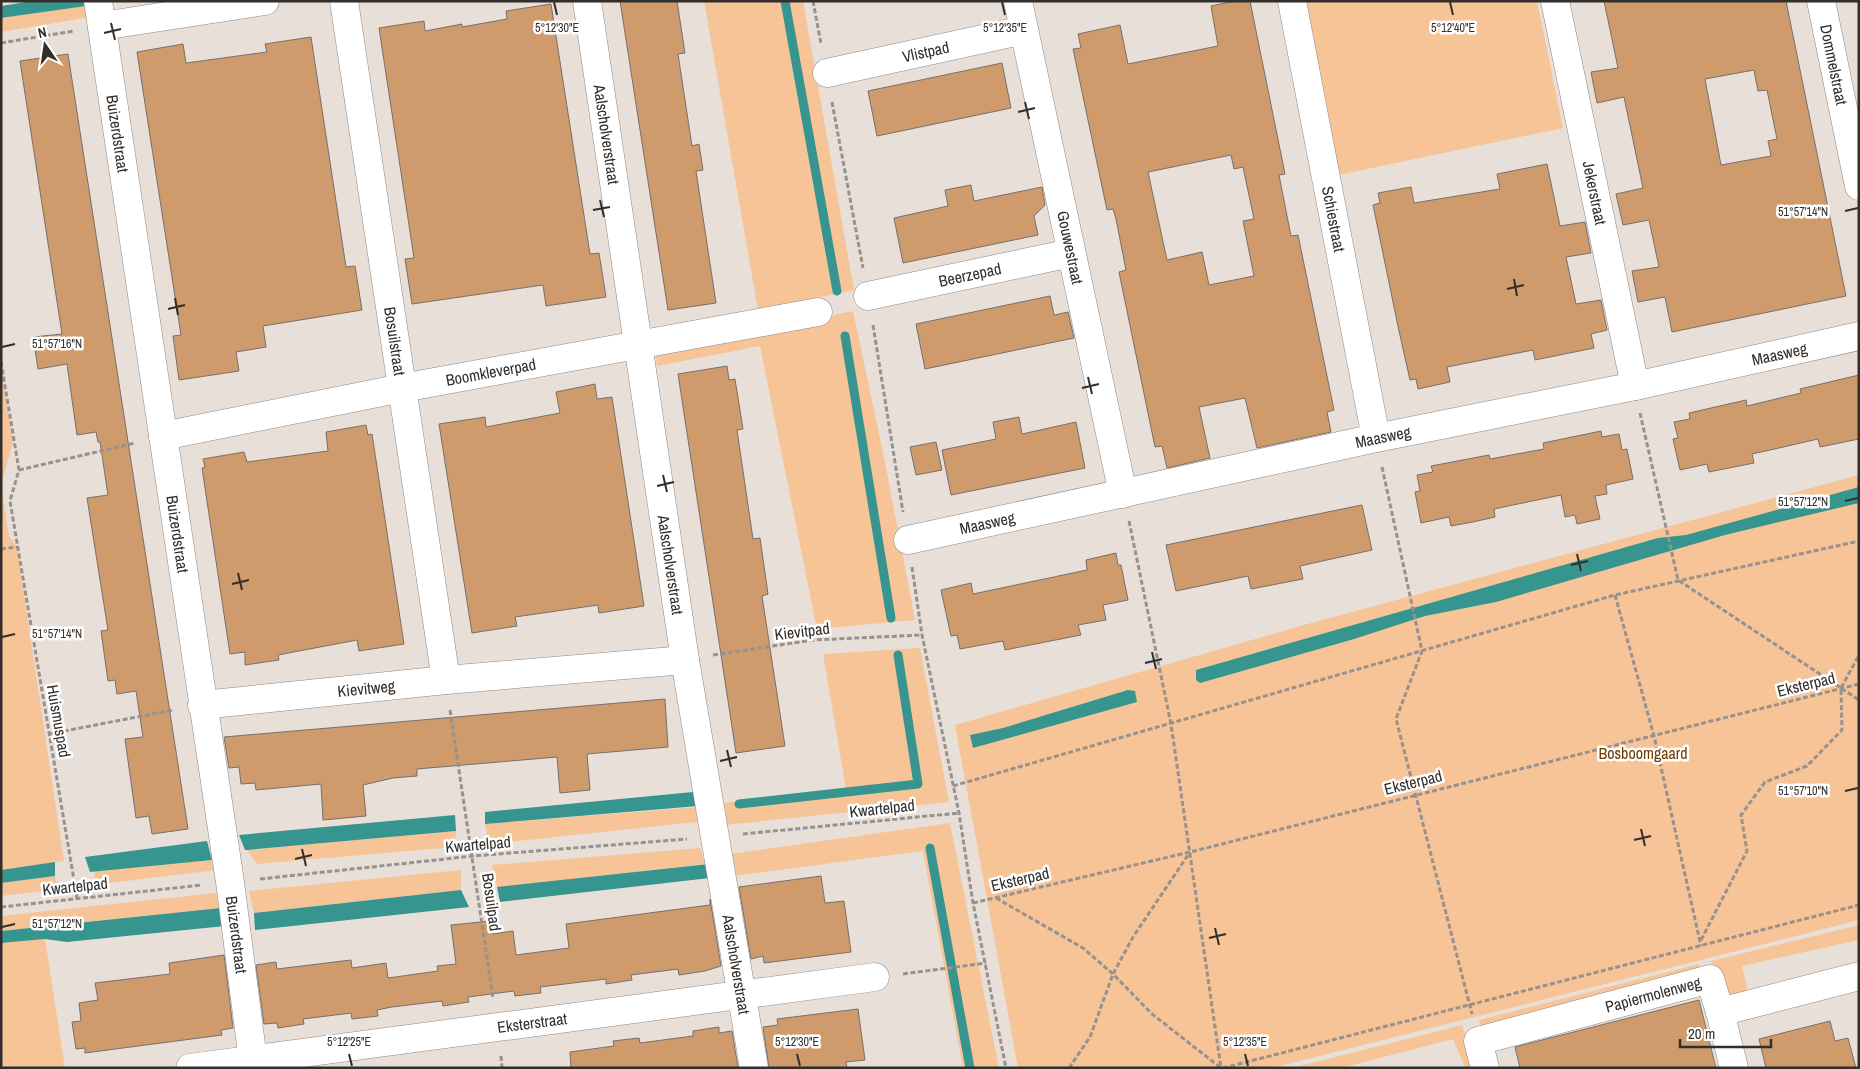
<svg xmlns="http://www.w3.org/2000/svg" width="1860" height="1069" font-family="'Archivo Narrow',sans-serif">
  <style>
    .green { fill: #f7c497 }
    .water { fill: #36958f }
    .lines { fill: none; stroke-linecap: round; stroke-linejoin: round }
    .stream { stroke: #36958f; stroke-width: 9 }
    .building { fill: #cf9a6c; stroke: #77706a; fill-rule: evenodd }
    .street-casing { stroke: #908882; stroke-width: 29 }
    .path { stroke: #98918c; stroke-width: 3; stroke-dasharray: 5 2.5; stroke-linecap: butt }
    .street { stroke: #fff; stroke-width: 28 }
    .ticks { fill: none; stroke: #312e2b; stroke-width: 2 }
    .labels { text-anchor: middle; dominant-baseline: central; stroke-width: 5; stroke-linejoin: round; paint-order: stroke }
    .street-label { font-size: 16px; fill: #312e2b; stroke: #fff }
    .park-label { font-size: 16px; fill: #6e3d00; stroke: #fff }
    .ticks-label { font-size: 12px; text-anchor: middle; fill: #312e2b; stroke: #fff; stroke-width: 5; stroke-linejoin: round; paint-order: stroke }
  </style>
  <rect width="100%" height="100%" fill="#e8dfd8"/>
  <g class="green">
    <path d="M704 1H803L854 290 758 310Z"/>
    <path d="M1298 1H1537L1563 128 1334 176Z"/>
    <path d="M83 6 90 17 1 32V18Z"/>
    <path d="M853 311 884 457 915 620 817 629 760 346 657 366 656 355 759 330Z"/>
    <path d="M1 368 13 442 1 485 9 536 17 547 64 861 1 870Z"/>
    <path d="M1859 475V920L1272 1068H1018L955 725 1304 625Z"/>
    <path d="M920 648 949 802 724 825 723 803 846 789 823 654Z"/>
    <path d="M698 807 697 822 489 844 485 824Z"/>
    <path d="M950 823 999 1068H963L923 851 734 876 730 854Z"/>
    <path d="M456 831 455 847 257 864 247 850Z"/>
    <path d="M700 848 705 864 497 888 492 865Z"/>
    <path d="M210 860 216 870 94 885 95 871Z"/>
    <path d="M461 870V890L254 913 249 891Z"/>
    <path d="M55 876 58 889 1 896V883Z"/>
    <path d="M216 893 219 909 1 931V916Z"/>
    <path d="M1859 925V940L1742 966 1749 995 1728 1000 1711 961Z"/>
    <path d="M45 939 65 1068H1V943Z"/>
    <path d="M1699 964 1700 970 1481 1027 1479 1020Z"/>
    <path d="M1462 1025 1477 1065 1465 1067 1453 1039 1341 1068H1292Z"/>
  </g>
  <g class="water">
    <path d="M33 1H85L86 6 1 18V6Z"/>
    <path d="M1859 487V503L1725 535 1496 602 1425 616 1354 639 1200 683 1196 680V670L1658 538 1686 535Z"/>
    <path d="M1128 690 1135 691 1137 702 973 748 970 735 1003 728Z"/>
    <path d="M693 792 698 806 485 824V812Z"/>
    <path d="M455 815 456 831 247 850H245L239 835Z"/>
    <path d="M207 841 212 860 90 872 85 857Z"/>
    <path d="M55 862V876L1 883V870Z"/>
    <path d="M709 864 710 878 500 902 497 887Z"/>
    <path d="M461 890 469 907 255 930 254 913Z"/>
    <path d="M221 908 225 926 67 942 45 939 1 943V931Z"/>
  </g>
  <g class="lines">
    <g class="stream">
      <path d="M785 1 837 291"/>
      <path d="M845 336 891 618"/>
      <path d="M739 804 918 784 898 655"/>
      <path d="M930 848 970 1068"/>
    </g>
  </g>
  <g class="building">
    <path d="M620 1H677L685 53 678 54 692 146 699 144 703 170 696 171 716 303 668 310Z"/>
    <path d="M1235 1H1250L1285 174 1279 175 1289 226 1291 236 1298 235 1334 410 1327 412 1331 432 1257 448 1245 398 1199 407 1210 458 1167 468 1162 446 1155 447 1119 272 1126 270 1116 219 1113 209 1107 210 1073 49 1081 48 1078 34 1120 25 1128 64 1218 46 1211 6ZM1231 155 1234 169 1243 167 1254 219 1243 221 1254 276 1209 285 1202 252 1167 260 1148 172Z"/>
    <path d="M1604 1H1786L1846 296 1672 332 1665 297 1638 302 1632 271 1659 267 1649 220 1623 225 1616 194 1643 188 1624 97 1597 103 1591 72 1618 68ZM1754 70 1758 91 1767 90 1777 139 1768 141 1771 156 1721 165 1705 79Z"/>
    <path d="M551 4 590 254 599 253 606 297 546 306 543 285 412 304 405 259 414 258 379 28 424 21 425 31 462 24V27L507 19 506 11Z"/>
    <path d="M311 37 346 267 355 266 362 310 263 326 266 347 236 352 239 371 179 380 173 336 181 335 137 52 183 44 186 63 267 52 265 44Z"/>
    <path d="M68 54 188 829 152 834 149 816 136 818 125 739 143 737 136 691 117 694 115 680 108 681 101 631 108 630 87 498 108 495 100 442H98L96 432 77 435 67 364 38 369 33 337 62 334 20 61Z"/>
    <path d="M1002 63 1011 108 877 136 868 91Z"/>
    <path d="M1547 164 1560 226 1585 222 1591 253 1566 257 1576 304 1601 300 1607 330 1591 334 1594 348 1535 360 1533 350 1447 367 1450 382 1418 389 1416 379 1410 380 1399 331 1373 205 1380 203 1378 193 1411 187 1414 203 1500 189 1497 174Z"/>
    <path d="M971 185 974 201 1042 187 1045 205 1034 216 1038 235 903 263 894 218 948 206 945 190Z"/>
    <path d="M1050 296 1054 315 1068 312 1074 338 925 369 916 324Z"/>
    <path d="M727 366 729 380 735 379 743 429 737 430 753 539 760 538 768 594 762 596 785 746 736 753 678 374Z"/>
    <path d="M1859 375V439L1820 447 1818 439 1779 448 1752 454 1754 463 1709 472 1707 464 1680 470 1673 439 1678 438 1674 422 1690 419 1689 413 1746 400 1747 406 1801 393 1800 389Z"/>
    <path d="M595 384 597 399 612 397 644 606 599 613 598 605 515 617 517 626 472 633 439 424 485 417 486 427 560 413 556 392Z"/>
    <path d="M1019 417 1022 434 1076 422 1085 468 951 495 942 450 996 439 993 422Z"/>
    <path d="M366 425 368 435 372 434 404 644 359 651 357 640 278 655 279 660 245 665V652L230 654 202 468 205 467 203 459 244 452 247 462 328 451 326 432Z"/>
    <path d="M1601 431 1602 437 1619 434 1622 450 1627 449 1633 479 1606 485 1607 494 1595 496 1600 519 1577 524 1575 515 1565 517 1561 495 1494 509 1495 517 1473 522 1451 526 1449 517 1421 523 1415 492 1420 491 1417 475 1433 472 1431 466 1489 455 1490 459 1544 449 1543 443Z"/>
    <path d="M936 442 942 470 916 475 910 447Z"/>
    <path d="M1362 505 1372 550 1300 566 1303 579 1251 589 1248 576 1176 591 1166 545Z"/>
    <path d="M1116 553 1118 565H1121L1128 600 1103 605 1106 620 1078 625 1081 635 1005 650 1003 641 960 649 957 635 951 636 941 590 971 583 973 594 1087 570 1086 560Z"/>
    <path d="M665 699 668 747 587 754 590 790 560 793 557 757 417 769V776L393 778 363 785 366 816 345 818 323 820 321 784 256 790 255 783 241 784 239 767 229 768 224 737Z"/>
    <path d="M821 876 825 903 844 901 851 952 764 963 763 956 751 959 739 887Z"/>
    <path d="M710 899 721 966 705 971 679 975 678 969 631 975 632 980 606 984V979L540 987 541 993 515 996 514 991 468 997 469 1002 443 1006 442 1001 392 1007 377 1010 378 1016 352 1019 351 1013 303 1019 304 1024 278 1028 277 1023 264 1024 256 965 276 962 277 969 351 960 352 968 386 963 388 978 438 971 437 966 456 964 451 925 491 921 493 934 513 931 516 955 569 948 566 924 710 905Z"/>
    <path d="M224 955 233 1028 221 1030 222 1035 85 1053V1048L76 1049 72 1022 81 1021 79 1003 98 1000 95 983 170 974 169 963Z"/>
    <path d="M1699 1000 1716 1068H1520L1515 1047Z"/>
    <path d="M858 1009 865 1060 846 1062 847 1068H769L763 1027 778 1025 777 1019Z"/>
    <path d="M1830 1021 1835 1041 1848 1038 1856 1068H1766L1759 1039Z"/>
    <path d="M719 1027V1033L732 1031 738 1068H571L570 1052 614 1046 613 1041 639 1038 640 1043 693 1036V1031Z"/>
  </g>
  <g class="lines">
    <g class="street-casing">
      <g id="street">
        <path id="s1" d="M98 1 230 882 254 1068"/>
        <path id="s2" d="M344 1 446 680"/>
        <path id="s3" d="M587 1 685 660 754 1068"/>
        <path id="s4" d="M1018 1 1123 494"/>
        <path id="s5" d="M1292 1 1376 438"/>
        <path id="s6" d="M1555 1 1635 386"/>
        <path id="s7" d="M1821 1 1859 186"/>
        <path d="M102 26 265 1"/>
        <path id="s8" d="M827 73 1024 30"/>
        <path id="s9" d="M868 296 1071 253"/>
        <path id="s10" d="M163 436 402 388 818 312"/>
        <path id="s11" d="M908 540 1376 438 1635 386 1859 336"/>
        <path id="s12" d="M202 705 446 680 685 660"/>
        <path d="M1720 1012 1734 1068"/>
        <path id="s13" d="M190 1068 875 977"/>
        <path id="s14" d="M1485 1068 1478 1041 1710 979 1720 1012 1859 976"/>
      </g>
    </g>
    <g class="path">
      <path d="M813 1 821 44"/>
      <path d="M1 43 74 31"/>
      <path d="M832 102 863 268"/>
      <path d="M873 325 903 512"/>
      <path d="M1 362 19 470 10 501 77 898"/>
      <path d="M1640 413 1678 580 1859 700"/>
      <path d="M1382 467 1422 651 1396 719 1472 1014"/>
      <path d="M19 470 135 443"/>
      <path d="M1129 521 1171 724 1221 1068"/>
      <path d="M1 549 17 547"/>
      <path d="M912 567 922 635 959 813 973 903 1006 1068"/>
      <path d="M1615 595 1654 736 1701 946"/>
      <path d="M713 655 813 640 922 635"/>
      <path d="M450 710 493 998"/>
      <path d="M49 734 173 710"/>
      <path d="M953 786 1615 595 1859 541"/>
      <path d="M743 834 959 813"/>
      <path d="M260 879 473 856 687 839"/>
      <path d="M996 898 1083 948 1113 974 1152 1014 1221 1068"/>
      <path d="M973 903 1190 852 1859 684"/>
      <path d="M1 907 202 885"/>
      <path d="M1701 940 1747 851 1741 815 1765 782 1807 766 1842 730 1841 688 1859 655"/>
      <path d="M903 974 986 963"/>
      <path d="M501 1056 502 1068"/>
      <path d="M1069 1068 1090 1037 1113 974 1133 937 1190 852"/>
      <path d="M1223 1068 1859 905"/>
    </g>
    <use href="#street" class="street"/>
  </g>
  <path class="ticks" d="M554 2 557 15M1002 2 1005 15M1450 2 1453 15M111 23 115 40M104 33 121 29M1025 102 1029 119M1018 112 1035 108M600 200 604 217M593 210 610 207M1845 211 1858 208M1514 279 1517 296M1507 289 1524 285M175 298 178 315M168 309 185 305M2 347 15 344M1088 377 1092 394M1082 388 1099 384M663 475 667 492M657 486 674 482M1845 501 1858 498M1577 554 1581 571M1571 565 1588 561M238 573 242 590M232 584 249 580M2 637 15 634M1152 652 1156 669M1145 663 1162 659M727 750 731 767M720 761 737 757M1845 791 1858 788M1641 829 1645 846M1634 840 1651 836M302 849 306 866M295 859 312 855M2 927 15 924M1215 928 1219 945M1209 938 1226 934M349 1054 352 1066M797 1054 800 1066M1245 1054 1248 1066"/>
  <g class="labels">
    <g class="street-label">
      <text stroke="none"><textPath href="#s8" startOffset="101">Vlistpad</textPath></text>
      <text stroke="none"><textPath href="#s7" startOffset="65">Dommelstraat</textPath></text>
      <text stroke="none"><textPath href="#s1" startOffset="134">Buizerdstraat</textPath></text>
      <text stroke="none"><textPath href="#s3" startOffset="135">Aalscholverstraat</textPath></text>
      <text stroke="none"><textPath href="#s6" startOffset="196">Jekerstraat</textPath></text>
      <text stroke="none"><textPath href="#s5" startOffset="222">Schiestraat</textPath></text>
      <text stroke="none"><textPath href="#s4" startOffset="252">Gouwestraat</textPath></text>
      <text stroke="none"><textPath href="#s9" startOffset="104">Beerzepad</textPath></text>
      <text stroke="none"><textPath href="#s2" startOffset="344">Bosuilstraat</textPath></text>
      <text stroke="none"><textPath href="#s11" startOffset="891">Maasweg</textPath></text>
      <text stroke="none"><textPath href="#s10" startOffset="334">Boomkleverpad</textPath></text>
      <text stroke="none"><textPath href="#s11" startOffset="486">Maasweg</textPath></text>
      <text stroke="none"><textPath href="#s11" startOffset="81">Maasweg</textPath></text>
      <text stroke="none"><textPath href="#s1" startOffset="539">Buizerdstraat</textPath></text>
      <text stroke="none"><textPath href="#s3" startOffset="570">Aalscholverstraat</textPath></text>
      <text transform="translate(802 631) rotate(-7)">Kievitpad</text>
      <text transform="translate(1806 684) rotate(-14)">Eksterpad</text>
      <text stroke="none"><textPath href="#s12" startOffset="165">Kievitweg</textPath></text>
      <text transform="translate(59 721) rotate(80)">Huismuspad</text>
      <text transform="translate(1413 782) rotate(-14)">Eksterpad</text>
      <text transform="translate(882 808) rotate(-6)">Kwartelpad</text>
      <text transform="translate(478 844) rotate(-5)">Kwartelpad</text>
      <text transform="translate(1020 879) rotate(-13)">Eksterpad</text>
      <text transform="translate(75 886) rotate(-6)">Kwartelpad</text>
      <text transform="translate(492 902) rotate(82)">Bosuilpad</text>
      <text stroke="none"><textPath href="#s1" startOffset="944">Buizerdstraat</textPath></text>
      <text stroke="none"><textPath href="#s3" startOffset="975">Aalscholverstraat</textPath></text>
      <text stroke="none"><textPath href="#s14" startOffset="209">Papiermolenweg</textPath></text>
      <text stroke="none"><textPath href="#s13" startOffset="345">Eksterstraat</textPath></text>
    </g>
    <g class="park-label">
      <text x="1643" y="753">Bosboomgaard</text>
    </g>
  </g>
  <g class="ticks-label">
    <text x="557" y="32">5°12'30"E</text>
    <text x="1005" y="32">5°12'35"E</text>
    <text x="1453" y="32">5°12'40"E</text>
    <text x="1803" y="216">51°57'14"N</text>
    <text x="57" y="348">51°57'16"N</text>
    <text x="1803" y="506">51°57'12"N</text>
    <text x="57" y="638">51°57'14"N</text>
    <text x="1803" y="795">51°57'10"N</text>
    <text x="57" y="928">51°57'12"N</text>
    <text x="349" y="1046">5°12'25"E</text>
    <text x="797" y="1046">5°12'30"E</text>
    <text x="1245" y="1046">5°12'35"E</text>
  </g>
  <rect width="1860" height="1069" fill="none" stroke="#312e2b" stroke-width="5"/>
  <g transform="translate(45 45) rotate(347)" stroke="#ffffff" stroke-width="4" paint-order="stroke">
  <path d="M0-4L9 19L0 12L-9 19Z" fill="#312e2b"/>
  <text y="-8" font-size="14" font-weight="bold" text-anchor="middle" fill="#312e2b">N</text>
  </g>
  <path d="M1680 1039v8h91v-8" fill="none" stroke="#312e2b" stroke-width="2.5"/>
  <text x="1688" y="1039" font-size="15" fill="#312e2b" stroke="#ffffff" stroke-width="4" paint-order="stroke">20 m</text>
</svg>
